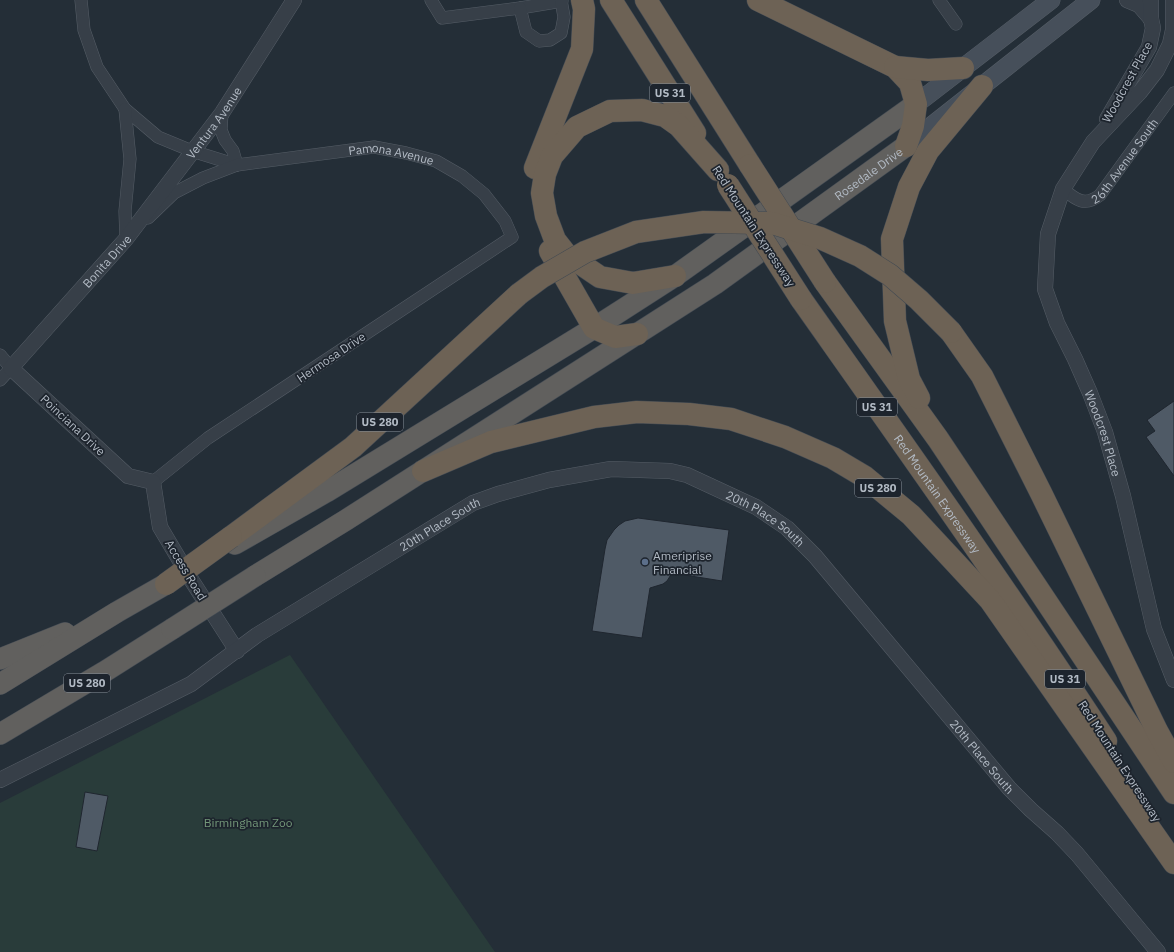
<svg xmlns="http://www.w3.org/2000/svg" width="1174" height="952" font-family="'IBM Plex Sans',sans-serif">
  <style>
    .green { fill: #293c3a }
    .building { fill: #4f5a66; stroke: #1f262f }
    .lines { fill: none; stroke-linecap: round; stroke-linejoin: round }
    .minor-casing { stroke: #555d66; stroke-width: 13 }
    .tertiary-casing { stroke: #555d66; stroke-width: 16 }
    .secondary-casing { stroke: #555d66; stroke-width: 19 }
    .trunk-casing { stroke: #424a53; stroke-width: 22 }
    .motorway-casing { stroke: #424a53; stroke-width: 23 }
    .minor { stroke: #373f48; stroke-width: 12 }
    .tertiary { stroke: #373f48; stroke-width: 15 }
    .secondary { stroke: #464f5a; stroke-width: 18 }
    .trunk { stroke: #61605e; stroke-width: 21 }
    .motorway { stroke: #6d6255; stroke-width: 22 }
    .trunk-bridge-casing { stroke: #424a53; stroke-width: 22; stroke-linecap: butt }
    .motorway-bridge-casing { stroke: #424a53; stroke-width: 23; stroke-linecap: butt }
    .trunk-bridge { stroke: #61605e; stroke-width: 21 }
    .motorway-bridge { stroke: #6d6255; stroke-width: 22 }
    .service-dot { fill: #5c6f8a; stroke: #1d242d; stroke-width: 1.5 }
    .labels { text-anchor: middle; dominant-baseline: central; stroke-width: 3.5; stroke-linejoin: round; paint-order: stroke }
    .shield { fill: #1d242d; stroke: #858d97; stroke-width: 1 }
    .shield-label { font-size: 11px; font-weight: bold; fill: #b2bac4 }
    .street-label { font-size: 12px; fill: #b2bac4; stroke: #1d242d }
    .poi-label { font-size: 12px; fill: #b2bac4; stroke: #1d242d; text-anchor: start }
    .park-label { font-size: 12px; fill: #739779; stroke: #1d242d }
  </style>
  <rect width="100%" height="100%" fill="#242e37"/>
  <path class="green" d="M290 655 495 952H0V803Z"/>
  <g class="building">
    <path d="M1174 401V476L1146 437 1155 431 1147 420Z"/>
    <path d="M638 518 729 530 722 581 672 573 667 581 663 584 650 588 642 638 592 631 605 549 607 540 614 530 619 525 625 521Z"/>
    <path d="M85 792 108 796 97 851 76 847Z"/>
  </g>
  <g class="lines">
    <g class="minor-casing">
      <g id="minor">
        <path d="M81 0 84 30 97 67 125 109 158 137 192 151 237 165"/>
        <path d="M431 0 442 18 520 8 562 1"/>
        <path d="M939 0 956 24"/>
        <path d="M520 8 526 32 539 41 550 40 561 33 564 17 561 0"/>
        <path d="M125 109 130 159 125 211 126 239"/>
        <path d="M222 113 221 130 225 140 233 151 237 165"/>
        <path id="s1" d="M1063 189C1076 200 1085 207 1100 195L1174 93"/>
        <path id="s2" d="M148 218 174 193 203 178 237 165 374 147 406 153 436 161 462 176 484 194 505 221 512 237 208 438 153 482"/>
        <path d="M0 355 11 368 0 380"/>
      </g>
    </g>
    <g class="tertiary-casing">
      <g id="tertiary">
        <path d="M1127 0 1139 5 1151 19"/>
        <path id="s3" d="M1173 0V30L1170 44 1157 70 1140 92 1093 142 1063 189 1048 234 1045 289 1057 323 1075 359 1090 393 1105 432 1123 496 1154 629 1174 680"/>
        <path d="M1107 119 1149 47 1153 28 1151 19V2L1150 0"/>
        <path id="s4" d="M237 651 192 581 160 527 153 482 128 476 11 368 126 239 222 113 294 0"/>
        <path id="s5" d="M0 780 191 684 257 635 473 503 498 494 549 480 611 469 670 471 687 475 756 507 787 528 815 556 1009 788 1031 810 1057 833 1077 854 1158 952"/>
      </g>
    </g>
    <g class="secondary-casing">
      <g id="secondary">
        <path d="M916 104 1051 0"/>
        <path d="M906 146 1091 0"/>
      </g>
    </g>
    <g class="trunk-casing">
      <g id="trunk">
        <path d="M235 544 326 492 594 328 675 276 916 104"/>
        <path id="s6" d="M255 576 346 520 715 284 906 146"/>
        <path d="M0 659 65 633"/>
        <path d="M0 684 117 612 166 584"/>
        <path d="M0 734 104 672 172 629"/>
      </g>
    </g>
    <g class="motorway-casing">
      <g id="motorway">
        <path d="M611 0 695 133"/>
        <path d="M646 0 750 165"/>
        <path d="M758 0 895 67 910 83 916 104 913 126 906 146"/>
        <path d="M895 67 928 70 963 68"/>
        <path d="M535 168 582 49 584 9 582 0"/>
        <path d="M550 251 594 328 615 337 637 334"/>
        <path d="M675 276 633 283 600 277 566 254 555 240 546 216 542 193 545 174 552 156 577 127 610 111 642 110 665 116 679 126 718 170"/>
        <path d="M825 282 938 439 1174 793"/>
        <path id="s7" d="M801 299C904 445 1008 591 1106 741"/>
        <path d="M951 332 982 376 1041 493 1157 731 1174 762"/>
        <path d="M919 398 909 379 895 321 892 239 909 187 928 151 982 86"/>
        <path d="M423 471 491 442 594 417 637 412 689 414 731 419 785 437 833 458 865 477 911 515 990 600 1174 863"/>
        <path d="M231 537 353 447 519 294"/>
      </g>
    </g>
    <use href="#minor" class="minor"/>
    <use href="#tertiary" class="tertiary"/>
    <use href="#secondary" class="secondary"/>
    <use href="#trunk" class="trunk"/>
    <use href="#motorway" class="motorway"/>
    <g class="trunk-bridge-casing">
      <path id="trunk-bridge" d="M172 629 255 576"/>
    </g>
    <g class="motorway-bridge-casing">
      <g id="motorway-bridge">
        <path d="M750 165 825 282"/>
        <path d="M728 185 801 299"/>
        <path d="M519 294 542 277 585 252 636 232 704 222 772 223 820 238 860 256 890 275 919 300 951 332"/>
        <path d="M166 584 231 537"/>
      </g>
    </g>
    <use href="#trunk-bridge" class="trunk-bridge"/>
    <use href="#motorway-bridge" class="motorway-bridge"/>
  </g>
  <circle class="service-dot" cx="645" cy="562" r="4"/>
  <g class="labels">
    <g class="shield">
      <rect x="650" y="84" width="40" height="18" rx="3"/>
      <rect x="857" y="398" width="40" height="18" rx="3"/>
      <rect x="357" y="413" width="46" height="18" rx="3"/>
      <rect x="855" y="479" width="46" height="18" rx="3"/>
      <rect x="1045" y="670" width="40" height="18" rx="3"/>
      <rect x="64" y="674" width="46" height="18" rx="3"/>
    </g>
    <g class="shield-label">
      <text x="670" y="93">US 31</text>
      <text x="877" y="407">US 31</text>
      <text x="380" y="422">US 280</text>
      <text x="878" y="488">US 280</text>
      <text x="1065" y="679">US 31</text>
      <text x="87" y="683">US 280</text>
    </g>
    <g class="street-label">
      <text transform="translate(1127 82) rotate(-61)">Woodcrest Place</text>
      <text stroke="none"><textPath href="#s4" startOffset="695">Ventura Avenue</textPath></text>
      <text stroke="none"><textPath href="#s2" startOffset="261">Pamona Avenue</textPath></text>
      <text stroke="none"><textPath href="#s1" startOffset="84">26th Avenue South</textPath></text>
      <text stroke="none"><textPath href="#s6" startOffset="734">Rosedale Drive</textPath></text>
      <text transform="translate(754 226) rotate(57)">Red Mountain Expressway</text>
      <text stroke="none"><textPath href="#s4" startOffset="520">Bonita Drive</textPath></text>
      <text transform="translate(331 357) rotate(-34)">Hermosa Drive</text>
      <text transform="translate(73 425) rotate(43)">Poinciana Drive</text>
      <text stroke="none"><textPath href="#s3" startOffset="484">Woodcrest Place</textPath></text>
      <text stroke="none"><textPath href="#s7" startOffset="238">Red Mountain Expressway</textPath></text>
      <text stroke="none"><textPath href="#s5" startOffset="858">20th Place South</textPath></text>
      <text stroke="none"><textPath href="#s5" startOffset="510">20th Place South</textPath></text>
      <text transform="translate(186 570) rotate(59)">Access Road</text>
      <text stroke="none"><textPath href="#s5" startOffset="1182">20th Place South</textPath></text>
      <text transform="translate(1120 761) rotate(57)">Red Mountain Expressway</text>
    </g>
    <g class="poi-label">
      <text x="653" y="555">Ameriprise<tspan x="653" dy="14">Financial</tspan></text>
    </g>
    <g class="park-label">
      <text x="248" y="822">Birmingham Zoo</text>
    </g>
  </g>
</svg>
